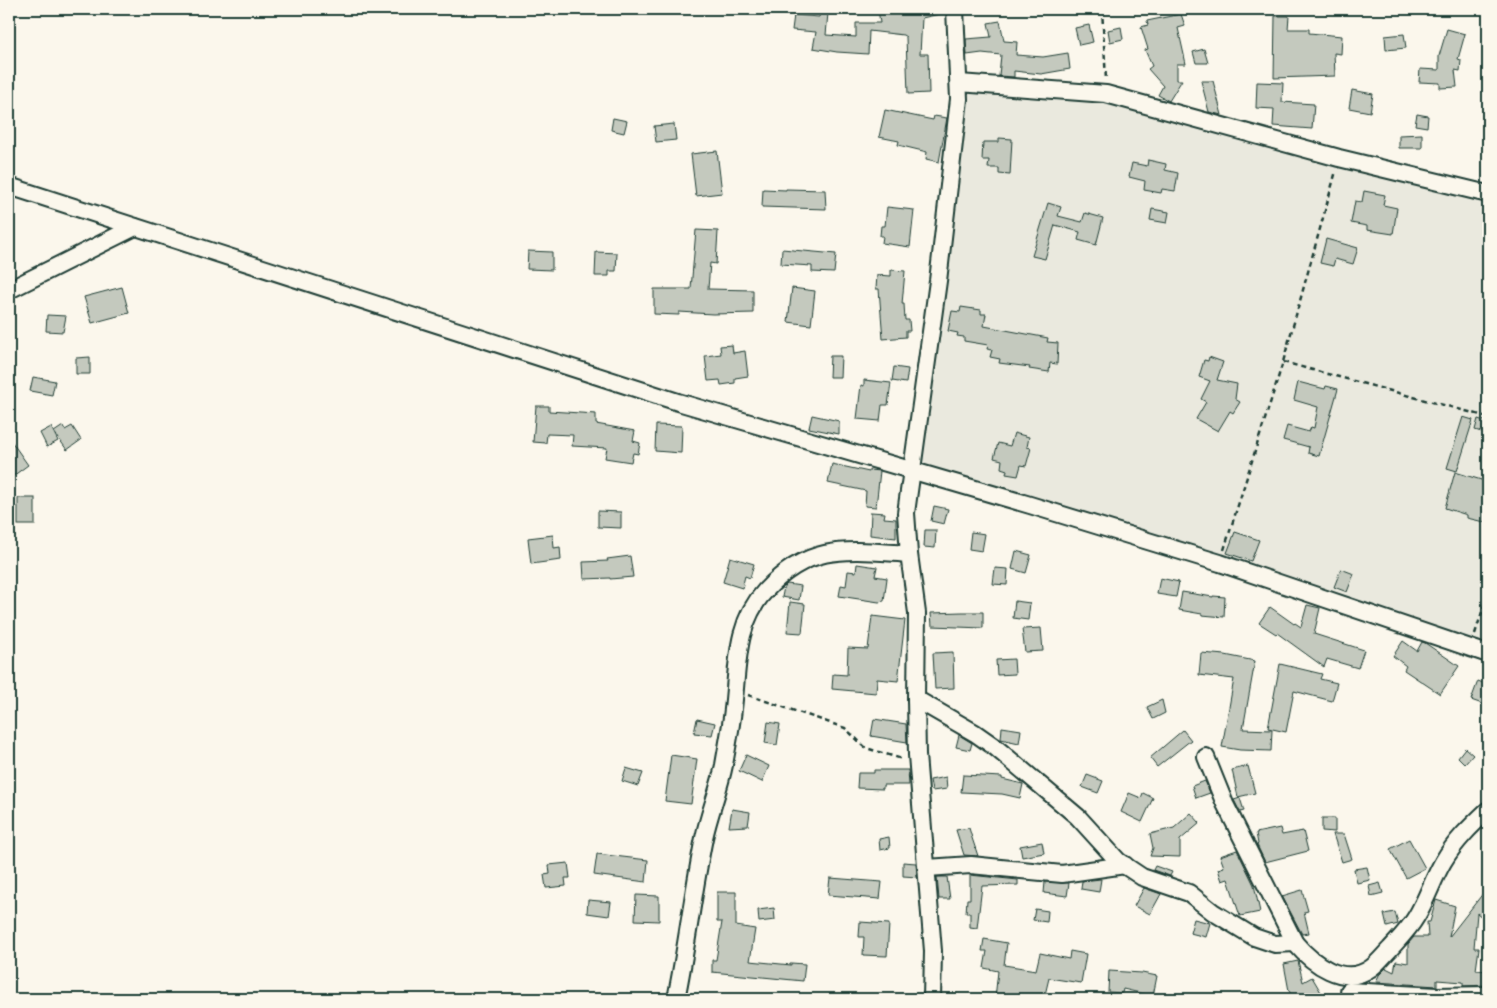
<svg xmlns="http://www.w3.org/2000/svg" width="1497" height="1008" font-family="Dekko,sans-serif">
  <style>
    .built { fill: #eae9de }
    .building { fill: #c4c9be; stroke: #1f3d34 }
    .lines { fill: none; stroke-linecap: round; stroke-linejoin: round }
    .street-casing { stroke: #1f3d34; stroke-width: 20 }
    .path { stroke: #1f3d34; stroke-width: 2.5; stroke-dasharray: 5 4; stroke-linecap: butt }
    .street { stroke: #fbf7ec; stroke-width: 16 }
  </style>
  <rect width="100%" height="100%" fill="#fbf7ec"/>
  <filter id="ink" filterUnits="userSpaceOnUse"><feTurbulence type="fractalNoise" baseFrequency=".02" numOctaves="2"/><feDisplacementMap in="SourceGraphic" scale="10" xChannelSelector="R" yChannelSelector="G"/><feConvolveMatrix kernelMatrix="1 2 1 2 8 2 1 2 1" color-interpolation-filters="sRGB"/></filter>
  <g filter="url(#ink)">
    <path class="built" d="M963 78 1112 98 1488 199V656L919 469Z"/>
    <g class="building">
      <path d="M878 9H943L944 13 922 18 920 54H928L929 93 908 94 906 37 903 35 869 31 868 54 837 52 813 48 816 32 792 30 794 15 819 17 820 12 828 13 826 35 856 37V23H880Z"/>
      <path d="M1181 14 1185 26 1178 28 1186 64H1177V80H1182L1169 101 1158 95 1163 86 1148 69 1152 66 1145 50 1148 49 1141 27 1148 25 1147 21Z"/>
      <path d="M1275 16H1289L1288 29H1309V33L1342 36 1341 54 1334 53 1335 76 1274 78Z"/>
      <path d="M1000 21 1004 41 1017 42 1016 55 1043 57 1068 53 1070 69 1041 74 1014 71V77L999 76 1001 55 982 53 967 55 966 39 991 37 988 23Z"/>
      <path d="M1089 25 1093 42 1079 45 1075 28Z"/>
      <path d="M1121 27 1123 39 1110 42 1108 30Z"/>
      <path d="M1447 29 1465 34 1458 59 1461 60 1460 71 1455 70 1457 87 1440 88V83L1419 82 1420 69 1439 70V56Z"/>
      <path d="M1404 34 1406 48 1386 50 1385 36Z"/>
      <path d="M1204 49 1208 63H1196L1193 52Z"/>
      <path d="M1201 81H1213L1222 115 1209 112Z"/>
      <path d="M1257 82 1283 83 1282 102 1314 104 1312 129 1273 126 1274 109 1256 108Z"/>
      <path d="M1352 90 1373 94 1370 112 1349 108Z"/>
      <path d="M885 110 933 120 934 116 947 118 939 162 926 159 927 152 898 145 899 141 879 137Z"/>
      <path d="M1417 114 1428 116 1427 127 1415 125Z"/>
      <path d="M613 118 627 121 624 133 611 130Z"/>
      <path d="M674 124 676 140 656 142 654 126Z"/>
      <path d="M1422 134V148H1399V135Z"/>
      <path d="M999 138 1012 139 1010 175 999 174V168H988L989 160H982L983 142H999Z"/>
      <path d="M717 151 722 193 696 196 691 154Z"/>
      <path d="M1148 160 1166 164 1165 170 1178 173 1175 191 1162 189 1161 193 1144 190 1145 181 1129 177 1132 163 1147 166Z"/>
      <path d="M763 189 786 190V189L825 190 826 209 762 207Z"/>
      <path d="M1364 191 1385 195 1383 205 1397 208 1393 234 1367 230V226L1351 223 1355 201 1362 202Z"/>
      <path d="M1048 203 1061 207 1058 216 1082 222 1085 213 1103 218 1096 245 1078 240 1080 232 1055 225 1045 259 1032 256Z"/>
      <path d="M887 207 914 210 910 247 882 243 883 236H880L881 226H885Z"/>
      <path d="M1152 209 1169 212 1167 223 1150 220Z"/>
      <path d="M696 230 718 231 716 264 710 263 708 289 753 290V313L713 314 679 312V315L654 314V289H691Z"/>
      <path d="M1326 239 1358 248 1353 264 1335 259 1333 266 1320 263Z"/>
      <path d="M782 249 836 254 834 273 812 272V266L781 264Z"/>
      <path d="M528 251 552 252V270L527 269Z"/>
      <path d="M596 252 617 253 616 271H609V276H595Z"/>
      <path d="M891 270 905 271 902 304H904L905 320H909L910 331H906V337L883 339 879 289H876L877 275 891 276Z"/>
      <path d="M122 287 129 313 92 323 84 297Z"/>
      <path d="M792 288 815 291 811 325 788 322Z"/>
      <path d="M961 307 981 310V314H986L984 326 1048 338 1047 342 1058 343 1057 364 1050 363 1049 372 1029 369 1030 367 999 363 1000 359 990 357 992 350 987 349 988 345 964 341V337L957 336 958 333 948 331 952 311 960 312Z"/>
      <path d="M47 315 66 316 63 332 46 331Z"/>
      <path d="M732 345 733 353 745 351 748 376 735 378V383L721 385 720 380 708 381 705 356 721 354 720 346Z"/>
      <path d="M830 356H841L840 377H829Z"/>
      <path d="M90 357V374H76V358Z"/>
      <path d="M1209 357 1223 362 1217 380 1237 384 1235 399 1240 402 1233 413 1230 411 1218 431 1196 419 1206 402 1201 399 1210 381 1199 377 1204 360 1208 361Z"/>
      <path d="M894 367 908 369 906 383 892 381Z"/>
      <path d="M33 377 55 381 52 395 30 391Z"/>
      <path d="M864 380 891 383 888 405H882L880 421 857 419 861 385 864 386Z"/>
      <path d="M1298 382 1325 389 1326 386 1338 389 1319 456 1308 453 1309 447 1283 440 1287 426 1309 432 1311 427 1314 428 1318 407 1294 400Z"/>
      <path d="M536 406H549V411L596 414V424L635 431 633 441 640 443 638 454 633 453 631 462 605 458 607 448 572 446 573 435 547 434 546 443 533 442Z"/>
      <path d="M812 415 839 421V434L809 428Z"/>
      <path d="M1463 417 1473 420 1457 471 1447 468Z"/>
      <path d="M1478 419 1488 422V434L1475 430Z"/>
      <path d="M656 425 682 426 681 453 655 451Z"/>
      <path d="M63 426 65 430 72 426 81 440 67 450 54 432Z"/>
      <path d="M51 427 58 441 47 447 40 433Z"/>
      <path d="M1014 433 1029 437 1027 447 1031 448 1026 466 1021 465 1018 476 1006 474 1007 470 1001 468 1002 460 994 458 998 443 1010 446Z"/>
      <path d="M9 438 28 465 9 479Z"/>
      <path d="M832 464 869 472V470L880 471 876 507 865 506 866 491 828 483Z"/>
      <path d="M1455 472 1488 482 1486 488 1488 489V523L1467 518V515L1445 508Z"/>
      <rect x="18" y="498" width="17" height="27"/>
      <path d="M934 506 948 509 944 524 931 521Z"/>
      <path d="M598 511 621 512V528L598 527Z"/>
      <path d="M871 512 885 513 884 518 896 519V538L870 535Z"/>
      <path d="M925 530H936L935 548 924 547Z"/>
      <path d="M971 532 985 534 982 551 969 549Z"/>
      <path d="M1235 532 1259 540 1251 561 1227 553Z"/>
      <path d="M553 535 554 548 560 547 561 560 531 564 528 538Z"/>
      <path d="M1016 551 1031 555 1026 573 1012 569Z"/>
      <path d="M630 556 633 577 610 579V578L584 579 583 562 608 561 607 559Z"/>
      <path d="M730 557 754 564 750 578 745 576 742 588 723 582Z"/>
      <path d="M857 564 877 567 875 576 887 578 884 601 879 602 839 596 841 585 846 586 848 571 856 572Z"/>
      <path d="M995 568 1008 569 1007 585 993 584Z"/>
      <path d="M1341 569 1354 574 1347 592 1334 587Z"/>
      <path d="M1160 578 1179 582 1176 597 1157 594Z"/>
      <path d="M787 584 801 586 799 600 782 597 784 587Z"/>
      <path d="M1182 592 1213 597V596L1225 597 1224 617 1202 615V614L1179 610Z"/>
      <path d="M1015 601 1030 603 1028 620 1013 618Z"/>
      <path d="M790 602 805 604 802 633 787 632Z"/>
      <path d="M1307 605 1320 608 1314 634 1364 650 1358 668 1327 659 1324 667 1277 633 1276 634 1259 623 1270 607 1294 624 1295 623 1301 627Z"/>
      <path d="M962 612H983V628L932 626 931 613Z"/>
      <path d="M872 616 905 620 898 681 877 679 876 693 832 689 833 674 847 675 848 648 868 649Z"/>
      <path d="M1041 628 1043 651 1025 652 1022 629Z"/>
      <path d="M1403 641 1417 651 1422 642 1425 643 1459 666 1440 694 1404 670 1406 666 1393 656Z"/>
      <path d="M953 652 954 688 935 689 933 653Z"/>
      <path d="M1201 653 1225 655 1255 661 1243 729 1272 730 1271 751 1240 750 1222 747 1234 679 1199 675Z"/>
      <path d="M1014 659 1015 674 997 675 996 660Z"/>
      <path d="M1280 664 1322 674 1320 679 1337 683 1332 701 1294 691 1286 732 1268 728Z"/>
      <path d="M1478 681 1488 685V706L1471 700Z"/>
      <path d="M1162 700 1165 713 1153 719 1147 707Z"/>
      <path d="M697 719 715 723 712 735 694 733Z"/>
      <path d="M874 719 906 724 907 742 871 736Z"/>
      <path d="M768 722 780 724 777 745 765 743Z"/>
      <path d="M1002 727 1021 730 1019 743 1001 739Z"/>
      <path d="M1183 730 1191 740 1157 767 1150 758Z"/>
      <path d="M959 735 972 743 970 750 956 747Z"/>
      <path d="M1465 748 1473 755 1465 764 1458 757Z"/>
      <path d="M671 755 697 759 691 804 665 801Z"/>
      <path d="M746 755 769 766 762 782 739 771Z"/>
      <path d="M1248 766 1255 793 1238 797 1232 770Z"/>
      <path d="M626 768 643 773 638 786 622 781Z"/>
      <path d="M874 770H908L909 785H883V789L857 788 858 773H874Z"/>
      <path d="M963 775 1002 777V779L1023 784 1020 798 1002 794 961 792Z"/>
      <path d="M1087 775 1103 781 1098 793 1082 787Z"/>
      <path d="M946 777 947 789 932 791 930 780Z"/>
      <path d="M1205 781 1210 793 1196 798 1192 786Z"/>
      <path d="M1129 793 1141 798 1143 793 1153 798 1142 822 1121 812Z"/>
      <path d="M1240 798 1244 811 1240 812 1234 800Z"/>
      <path d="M732 809 750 812 748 826 729 827Z"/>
      <path d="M1191 813 1200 823 1180 840V857L1150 856 1153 848 1150 834 1174 828Z"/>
      <path d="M1322 818H1335V832L1322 831Z"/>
      <path d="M969 828 972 838 978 856 964 855 956 830Z"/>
      <path d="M1280 828 1282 835 1303 831 1308 851 1265 862 1257 845 1258 844 1256 833Z"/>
      <path d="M1333 834H1344L1352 859 1342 862Z"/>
      <path d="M889 837 890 848 880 850 879 839Z"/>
      <path d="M1409 839 1425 868 1406 878 1390 849Z"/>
      <path d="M1042 842 1044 853 1022 857 1020 846Z"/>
      <path d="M1237 850 1254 885 1260 912 1240 916 1228 879 1222 881 1218 869 1224 867 1220 856Z"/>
      <path d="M597 854 648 860 646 882 594 875Z"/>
      <path d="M903 862 916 863 917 877 903 876Z"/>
      <path d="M568 863 570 878H565L566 886 546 888 544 875 550 874 549 865Z"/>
      <path d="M1155 866 1172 872 1170 876 1153 870Z"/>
      <path d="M1367 867 1370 880 1357 883 1354 869Z"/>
      <path d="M970 875 1018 880V885L982 886 977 928 970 927V913H966L967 899H970Z"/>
      <path d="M937 877H947L950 899H939Z"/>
      <path d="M830 878 882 882 880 899 828 895Z"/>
      <path d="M1101 879 1099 892 1081 889 1082 881Z"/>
      <path d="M1045 882 1069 883 1067 896 1044 893Z"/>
      <path d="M1380 883 1383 893 1371 896 1369 886Z"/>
      <path d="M1488 887V922L1477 913 1474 948H1479L1476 970 1488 971 1487 985 1463 986V982L1437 980V986L1376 982 1379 975 1386 968 1394 972 1396 961 1408 963V944L1414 937H1428L1427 922H1430L1436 900 1455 906 1449 937Z"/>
      <path d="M1144 888 1161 894 1150 914 1134 906Z"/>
      <path d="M1302 890 1308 911 1304 912 1309 933 1302 934 1282 896Z"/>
      <path d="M717 892H736V926L755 929 750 961 791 965V963L805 964 803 981 712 972V960H716L722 922H717Z"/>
      <path d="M636 895 659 896V921L635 920Z"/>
      <path d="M588 900 611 902 609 916 587 913Z"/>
      <path d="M774 908 775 920 759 922 758 910Z"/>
      <path d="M1035 909 1048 911 1047 922 1033 920Z"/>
      <path d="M1395 912 1398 924 1387 927 1384 914Z"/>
      <path d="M1194 919 1210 923 1206 937 1190 933Z"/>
      <path d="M860 922 889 924 887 956 863 955 864 937H859Z"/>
      <path d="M984 939 1007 943 1004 965 1036 970 1040 953 1069 959 1070 951 1086 954 1081 983 1049 978 1044 999 995 998 998 971 984 968 987 951H982Z"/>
      <path d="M1298 961 1303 982 1312 977 1325 999H1294L1289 991 1284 964Z"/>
      <path d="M1109 971 1142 973 1157 976 1153 996 1123 989 1122 993 1108 992Z"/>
    </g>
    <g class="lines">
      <g class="street-casing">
        <g id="street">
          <path d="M959 83 1106 94 1339 158 1488 194"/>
          <path d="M9 186 678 402 1030 505 1220 563 1488 654"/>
          <path d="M9 290 135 227"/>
          <path d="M916 699 975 733 995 747 1078 817 1118 861 1142 877 1189 893 1213 912 1254 937 1275 944 1295 943"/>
          <path d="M1206 757 1225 804 1295 943C1312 963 1344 988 1371 968 1378 963 1384 955 1390 949 1399 939 1409 929 1416 917 1427 899 1433 879 1443 862 1455 841 1472 825 1488 810"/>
          <path d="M927 868 971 865 1062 874 1125 865"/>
          <path d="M1349 991 1437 996 1488 995"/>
          <path d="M676 999C687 946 693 892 704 838 709 814 719 790 724 765 727 747 731 728 733 709 738 668 735 623 765 591 810 542 849 550 909 554"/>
          <path d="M932 999 933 951 917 755 916 699 917 613 909 554 906 513 938 281 959 99 955 9"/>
        </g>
      </g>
      <g class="path">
        <path d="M1102 9 1106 80"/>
        <path d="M1283 362 1488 417"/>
        <path d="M1224 550 1283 362 1336 171"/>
        <path d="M1475 634 1488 593"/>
        <path d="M748 695 845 728 866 748 902 759"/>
      </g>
      <use href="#street" class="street"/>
    </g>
  </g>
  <rect width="1497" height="1008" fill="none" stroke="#fbf7ec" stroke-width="30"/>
  <rect x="15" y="15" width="1467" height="978" fill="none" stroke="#1f3d34" stroke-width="2" filter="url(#ink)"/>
</svg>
